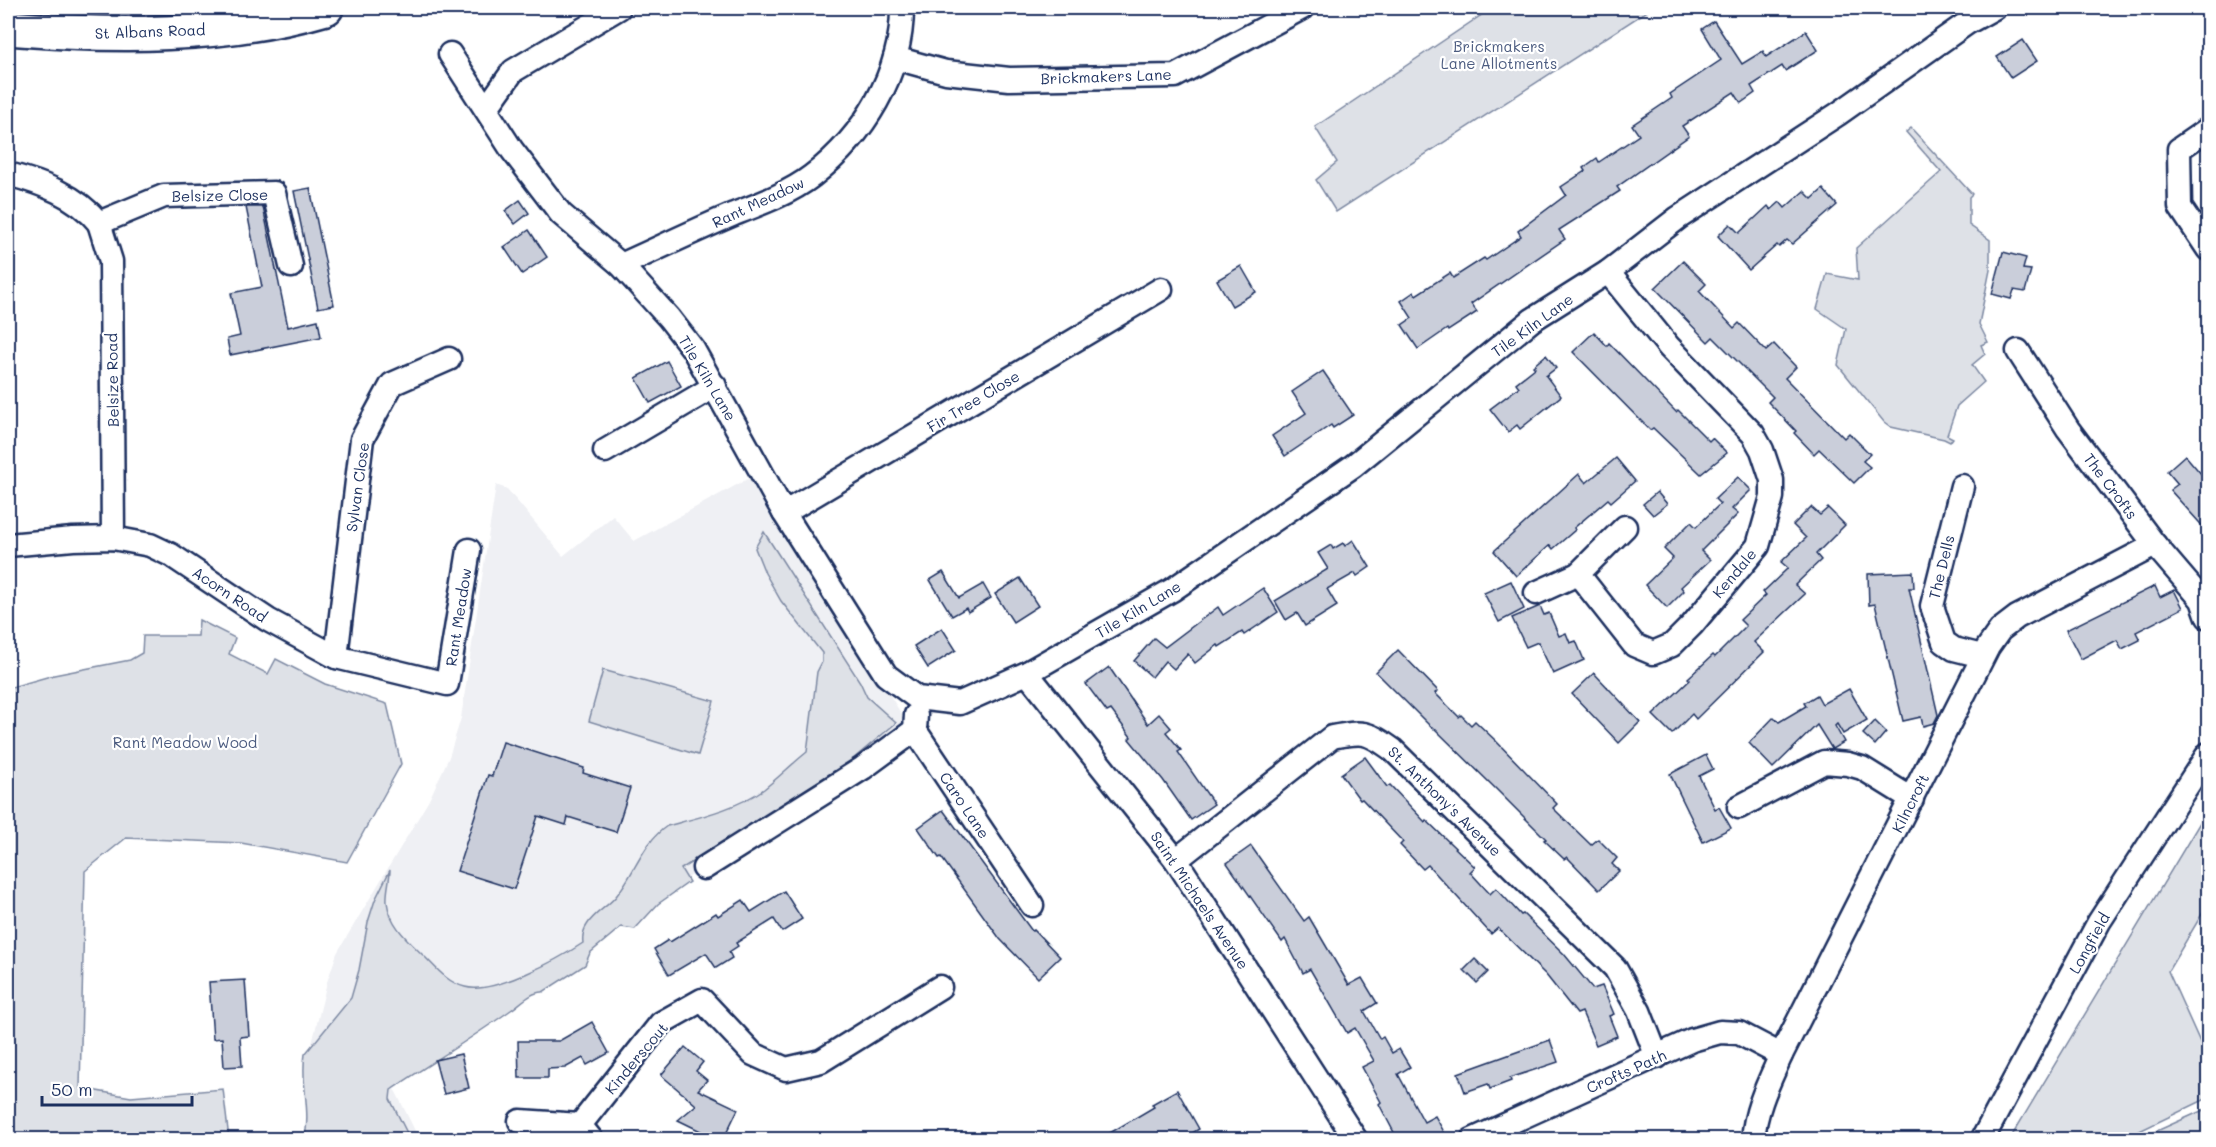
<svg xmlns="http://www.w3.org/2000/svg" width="2216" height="1147" font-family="Mali,sans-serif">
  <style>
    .built { fill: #eff0f4 }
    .green { fill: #dee1e7; stroke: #7c88a2; stroke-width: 1.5 }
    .building { fill: #caceda; stroke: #1b2f5e; stroke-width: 1.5 }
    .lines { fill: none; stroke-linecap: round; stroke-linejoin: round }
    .minor-casing { stroke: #1b2f5e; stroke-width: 27 }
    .primary-casing { stroke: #1b2f5e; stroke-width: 38 }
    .minor { stroke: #fff; stroke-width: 22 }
    .primary { stroke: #fff; stroke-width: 33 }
    .labels { text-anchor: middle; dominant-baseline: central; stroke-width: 4.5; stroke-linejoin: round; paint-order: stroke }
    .street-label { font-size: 15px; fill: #1b2f5e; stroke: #fff }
    .park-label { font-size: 15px; fill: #4c5c80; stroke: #fff }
  </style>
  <rect width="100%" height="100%" fill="#fff"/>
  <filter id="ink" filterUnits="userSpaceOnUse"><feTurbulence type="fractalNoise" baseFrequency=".0167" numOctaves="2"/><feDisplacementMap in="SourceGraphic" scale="12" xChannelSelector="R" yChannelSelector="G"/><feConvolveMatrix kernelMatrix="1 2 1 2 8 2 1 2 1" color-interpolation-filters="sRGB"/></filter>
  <g filter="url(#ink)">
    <path class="built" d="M753 476 909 726 663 895 382 1075 396 1092 419 1139 305 1140 310 1052 327 982 337 953 429 800 449 757 461 718 496 485 507 489 563 556 613 516 634 541Z"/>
    <g class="green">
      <path d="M1492 8H1652L1336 212 1316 180 1337 162 1315 127Z"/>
      <path d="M1911 128 1972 194 1969 197V225L1990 240V270L1979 324 1988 342 1981 345 1985 354 1972 365 1984 382 1957 406 1947 435 1953 438 1950 442 1944 439 1891 427 1884 422 1838 365 1846 329 1817 309 1827 274 1858 280 1856 248 1941 172 1906 132Z"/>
      <path d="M764 532 860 682 867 697 896 723 853 759 681 869 689 882 658 904 635 929 621 927 590 953 585 965 543 992C532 991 520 1004 511 1010 472 1038 431 1063 391 1090L390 1099 410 1139 304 1140C312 1111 300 1083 305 1054L351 998 359 970 368 922 375 900 390 870C390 880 386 891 387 902 390 926 409 941 425 957 437 969 448 983 465 987 493 995 559 959 583 943 582 936 583 931 587 925 594 913 609 906 617 895 635 873 643 842 667 826 700 817 736 809 764 789 779 777 792 764 807 752L817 672 822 662V653L781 601 765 573 755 548Z"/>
      <path d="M199 620 235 638 229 654 268 674 276 659 325 684 387 704 401 764 347 862 241 843 126 838 85 871 80 1088 131 1097 223 1089 229 1139H8V688L54 675 130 660 142 653 143 636H198Z"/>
      <path d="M603 670 714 701 698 755 589 721Z"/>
      <path d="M2208 809V904L2168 971 2208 1060V1098L2123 1139H2010Z"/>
      <path d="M2208 1108V1139H2139Z"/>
    </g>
    <g class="building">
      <path d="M1714 21 1742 64 1763 51 1766 57 1806 31 1818 50 1785 71 1782 66 1751 86 1755 93 1741 103 1734 92 1682 126 1689 136 1617 187 1620 191 1559 230 1565 239 1471 304 1477 312 1448 331 1447 329 1418 349 1402 325 1412 318 1401 301 1414 292 1416 295 1450 273 1453 278 1484 258 1486 260 1521 236 1518 231 1566 195 1561 187 1585 171 1583 168 1597 158 1599 162 1639 135 1632 125 1672 98 1670 94 1721 60 1702 29Z"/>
      <path d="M2023 40 2037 61 2011 78 1997 57Z"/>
      <path d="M310 188 334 305 318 308 294 191Z"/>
      <path d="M1823 189 1837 205 1792 244 1787 240 1779 247 1777 245 1749 270 1718 236 1730 224 1739 233 1768 206 1771 210 1780 202 1785 208 1804 191 1812 199Z"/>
      <path d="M520 200 529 213 515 224 505 211Z"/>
      <path d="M246 207H263L288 327 318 320 321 337 230 355 227 339 240 336 231 293 262 287Z"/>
      <path d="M529 230 547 257 522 274 504 247Z"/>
      <path d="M2003 252 2026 258 2023 269 2031 270 2025 292 2014 290 2011 299 1992 294Z"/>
      <path d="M1683 261 1706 284 1699 291 1734 328 1739 323 1766 351 1774 344 1796 367 1785 378 1844 438 1849 433 1870 454 1863 461 1870 467 1854 483 1819 449 1814 454 1794 433 1796 431 1768 402 1773 397 1713 337 1708 342 1655 288Z"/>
      <path d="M1241 266 1256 292 1232 306 1217 280Z"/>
      <path d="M1594 332 1607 346 1609 343 1676 412 1678 410 1709 441 1712 438 1727 453 1701 474 1653 428 1650 430 1573 352Z"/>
      <path d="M1546 355 1556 368 1546 376 1561 396 1520 429 1517 425 1508 432 1490 409 1519 387 1516 383 1535 368 1533 366Z"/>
      <path d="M667 361 681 386 650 403 636 378Z"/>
      <path d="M1323 371 1353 415 1333 428 1331 425 1285 456 1272 436 1306 413 1292 392Z"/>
      <path d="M2185 455 2208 482V532L2170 490 2178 484 2167 471Z"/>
      <path d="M1616 458 1635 481 1611 502 1608 499 1574 528 1575 530 1553 549 1550 545 1516 576 1494 551 1579 474 1586 483Z"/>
      <path d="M1738 477 1751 490 1732 509 1738 514 1701 551 1710 560 1681 587 1684 591 1667 608 1645 585 1673 558 1664 549 1691 522 1696 527 1720 504 1715 499Z"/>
      <path d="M1657 492 1667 504 1653 515 1643 504Z"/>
      <path d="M1811 507 1820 515 1828 508 1845 525 1816 554 1821 560 1795 585 1805 594 1754 642 1764 652 1696 719 1692 714 1672 734 1653 715 1690 680 1688 678 1713 655 1715 657 1746 626 1740 620 1766 595 1763 592 1788 568 1781 562 1806 538 1793 525Z"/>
      <path d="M1353 540 1370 567 1357 576 1355 573 1327 589 1337 606 1305 626 1297 613 1286 620 1275 601 1328 569 1318 553 1331 545 1333 549 1343 543 1345 546Z"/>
      <path d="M943 572 959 598 983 584 991 598 968 612 966 608 952 616 930 580Z"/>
      <path d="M1913 572 1914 588H1909L1938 715 1934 723 1923 726 1921 717 1903 721 1875 604 1869 605 1868 574Z"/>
      <path d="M1020 578 1038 606 1013 622 995 594Z"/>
      <path d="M1511 581 1524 609 1499 622 1484 593Z"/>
      <path d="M2155 586 2160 597 2174 590 2183 608 2136 632 2140 640 2122 649 2117 640 2081 659 2066 630Z"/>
      <path d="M1263 588 1278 612 1244 635 1242 632 1219 647 1218 645 1195 663 1188 654 1174 669 1165 661 1152 677 1134 661 1154 638 1165 647 1218 607 1223 615Z"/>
      <path d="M1540 606 1544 615 1549 613 1559 636 1566 633 1570 643 1576 641 1584 660 1553 674 1538 642 1526 647 1512 618Z"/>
      <path d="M942 628 956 650 928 668 914 646Z"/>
      <path d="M1398 650 1438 691 1435 693 1459 717 1461 715 1471 725 1475 721 1495 740 1557 804 1553 808 1591 845 1598 839 1617 858 1612 864 1619 871 1599 890 1567 857 1564 859 1544 840 1546 839 1494 787 1434 728 1433 729 1376 672Z"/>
      <path d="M1109 667 1148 724 1159 714 1171 728 1166 732 1181 750 1178 752 1214 804 1191 820 1163 780 1129 739 1131 737 1111 710 1107 712 1086 684Z"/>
      <path d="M1594 673 1640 722 1619 743 1572 694Z"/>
      <path d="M1849 689 1867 720 1843 734 1837 724 1835 726 1844 742 1832 749 1817 725 1773 768 1749 743 1774 717 1779 722 1806 706 1804 703 1817 695 1822 704Z"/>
      <path d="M1875 721 1886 732 1875 745 1863 734Z"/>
      <path d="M503 742 584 768 583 773 630 788 616 832 568 817 566 825 538 816 514 889 457 871 488 775 492 776Z"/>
      <path d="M1706 755 1713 769 1699 776 1715 809 1719 807 1731 828 1703 842 1670 774Z"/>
      <path d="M1365 757 1387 787 1390 785 1425 822 1426 820 1475 867 1470 872 1490 894 1496 888 1521 915 1523 914 1564 954 1593 989 1602 986 1614 1014 1609 1016 1617 1036 1596 1045 1582 1012 1577 1014 1546 975 1498 928 1491 934 1428 865 1423 869 1400 845 1403 842 1362 799 1360 800 1341 774Z"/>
      <path d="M943 810 1032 931 1034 930 1060 957 1038 978 1000 939 941 857 939 858 918 828Z"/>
      <path d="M1251 846 1304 921 1309 917 1349 985 1362 978 1377 1003 1364 1011 1380 1039 1383 1037 1392 1053 1399 1049 1410 1067 1398 1074 1424 1122 1435 1116 1444 1132 1430 1140H1398L1379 1104 1381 1102 1362 1067 1374 1061 1355 1028 1347 1033 1310 969 1303 973 1285 939 1282 942 1227 863Z"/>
      <path d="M784 891 802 919 782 932 774 919 736 943 738 946 729 952 732 958 716 968 706 953 669 975 654 949 668 940 670 942 716 913 718 916 743 900 751 912Z"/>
      <path d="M1475 959 1488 972 1477 983 1464 970Z"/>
      <path d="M245 980 249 1036 240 1037 242 1066 224 1067 222 1038 213 1039 209 982Z"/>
      <path d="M592 1022 609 1053 587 1065 583 1058 565 1068 548 1069V1078H519L518 1041H559Z"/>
      <path d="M1550 1040 1558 1062 1510 1078 1511 1081 1490 1089 1488 1084 1465 1092 1458 1073Z"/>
      <path d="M685 1047 703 1062 696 1071 707 1080 698 1090 738 1109 723 1140H719L678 1120 696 1105 661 1075Z"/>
      <path d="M461 1054 469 1088 444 1094 435 1060Z"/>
      <path d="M1177 1090 1199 1129 1181 1140H1098L1154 1107 1152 1104Z"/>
    </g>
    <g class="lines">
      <g class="minor-casing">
        <g id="minor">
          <path d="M450 54 512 150 561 214 621 265 669 318 693 349 784 513 886 675 917 698 960 703 1027 673 1172 590 1353 466 1532 320 1608 272 1678 218 1838 114 1967 23 1994 8"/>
          <path d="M895 58 946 72 1009 79 1175 76 1302 8"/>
          <path d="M486 109 513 71 619 8"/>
          <path d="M2208 129 2179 149 2180 207 2208 249"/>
          <path d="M8 174C42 183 76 195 99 223L164 196 274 193 291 266"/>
          <path d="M99 223 111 261 113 538"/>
          <path d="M621 265C659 248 696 230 734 214 760 204 790 193 812 176 864 136 902 74 902 8"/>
          <path d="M1608 272 1669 347 1753 434 1762 450 1772 480V497L1758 546 1692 625 1672 645 1653 653 1634 645 1578 574 1625 527"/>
          <path d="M2018 351 2068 429 2155 545 2202 600 2208 617"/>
          <path d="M605 451 715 386"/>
          <path d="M1962 486 1932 606 1944 642 1954 649 1982 656"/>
          <path d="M784 513 1161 289"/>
          <path d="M8 545 73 539 113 538 150 545 171 555 268 620 336 657 447 684 469 550"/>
          <path d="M1536 593 1578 574"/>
          <path d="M336 657 362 439 392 384 449 359"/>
          <path d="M1027 673 1176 860 1356 1140"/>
          <path d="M916 715 915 730 1032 905"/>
          <path d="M1739 807 1824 762 1848 764 1862 768 1912 799"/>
          <path d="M1176 860 1332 737C1363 731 1367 731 1393 750L1615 968 1639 1011 1657 1057"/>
          <path d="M704 868 863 768 915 730"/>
          <path d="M520 1121 580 1125"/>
          <path d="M592 1140 580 1125 661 1023 702 1000 753 1054 786 1069 821 1061 940 987"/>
          <path d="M1472 1140 1692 1040 1720 1032 1739 1033 1781 1055"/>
          <path d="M1753 1140C1755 1109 1769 1082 1781 1055L1988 647 2000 630 2017 617 2155 545"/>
          <path d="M1982 1140 2099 922 2208 754"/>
        </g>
      </g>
      <g class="primary-casing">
        <path id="primary" d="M8 28C114 37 223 38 326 8"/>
      </g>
      <use href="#minor" class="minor"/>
      <use href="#primary" class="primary"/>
    </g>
  </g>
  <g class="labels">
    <g class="street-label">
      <text transform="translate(150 31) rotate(-2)">St Albans Road</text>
      <text transform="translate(1106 76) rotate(-2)">Brickmakers Lane</text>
      <text transform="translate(220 195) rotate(-1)">Belsize Close</text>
      <text transform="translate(758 202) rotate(-25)">Rant Meadow</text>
      <text transform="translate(1532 325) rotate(-36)">Tile Kiln Lane</text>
      <text transform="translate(708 378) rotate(59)">Tile Kiln Lane</text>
      <text transform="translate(112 380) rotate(-91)">Belsize Road</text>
      <text transform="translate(973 401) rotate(-31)">Fir Tree Close</text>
      <text transform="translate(2111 486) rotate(53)">The Crofts</text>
      <text transform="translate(357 487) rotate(-82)">Sylvan Close</text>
      <text transform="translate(1941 567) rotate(-76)">The Dells</text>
      <text transform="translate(1734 573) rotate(-50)">Kendale</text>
      <text transform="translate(230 594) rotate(34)">Acorn Road</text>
      <text transform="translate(1138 609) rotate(-31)">Tile Kiln Lane</text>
      <text transform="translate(458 617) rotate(-81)">Rant Meadow</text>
      <text transform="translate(1445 801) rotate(44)">St. Anthony's Avenue</text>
      <text transform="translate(1910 803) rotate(-63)">Kilncroft</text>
      <text transform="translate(965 805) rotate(56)">Caro Lane</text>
      <text transform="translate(1200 900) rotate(56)">Saint Michaels Avenue</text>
      <text transform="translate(2089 943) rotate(-61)">Longfield</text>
      <text transform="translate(636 1058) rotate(-50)">Kinderscout</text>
      <text transform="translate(1626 1071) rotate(-24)">Crofts Path</text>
    </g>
    <g class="park-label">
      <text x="1499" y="46">Brickmakers<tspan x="1499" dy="17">Lane Allotments</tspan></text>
      <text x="185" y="742">Rant Meadow Wood</text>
    </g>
  </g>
  <rect width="2216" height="1147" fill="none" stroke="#fff" stroke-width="30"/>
  <rect x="15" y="15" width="2186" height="1117" fill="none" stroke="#1b2f5e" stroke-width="2" filter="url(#ink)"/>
  <path d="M42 1096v9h150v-9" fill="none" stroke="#1b2f5e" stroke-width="3"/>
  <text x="51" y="1096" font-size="18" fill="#1b2f5e" stroke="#ffffff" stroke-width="4.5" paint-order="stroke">50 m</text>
</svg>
